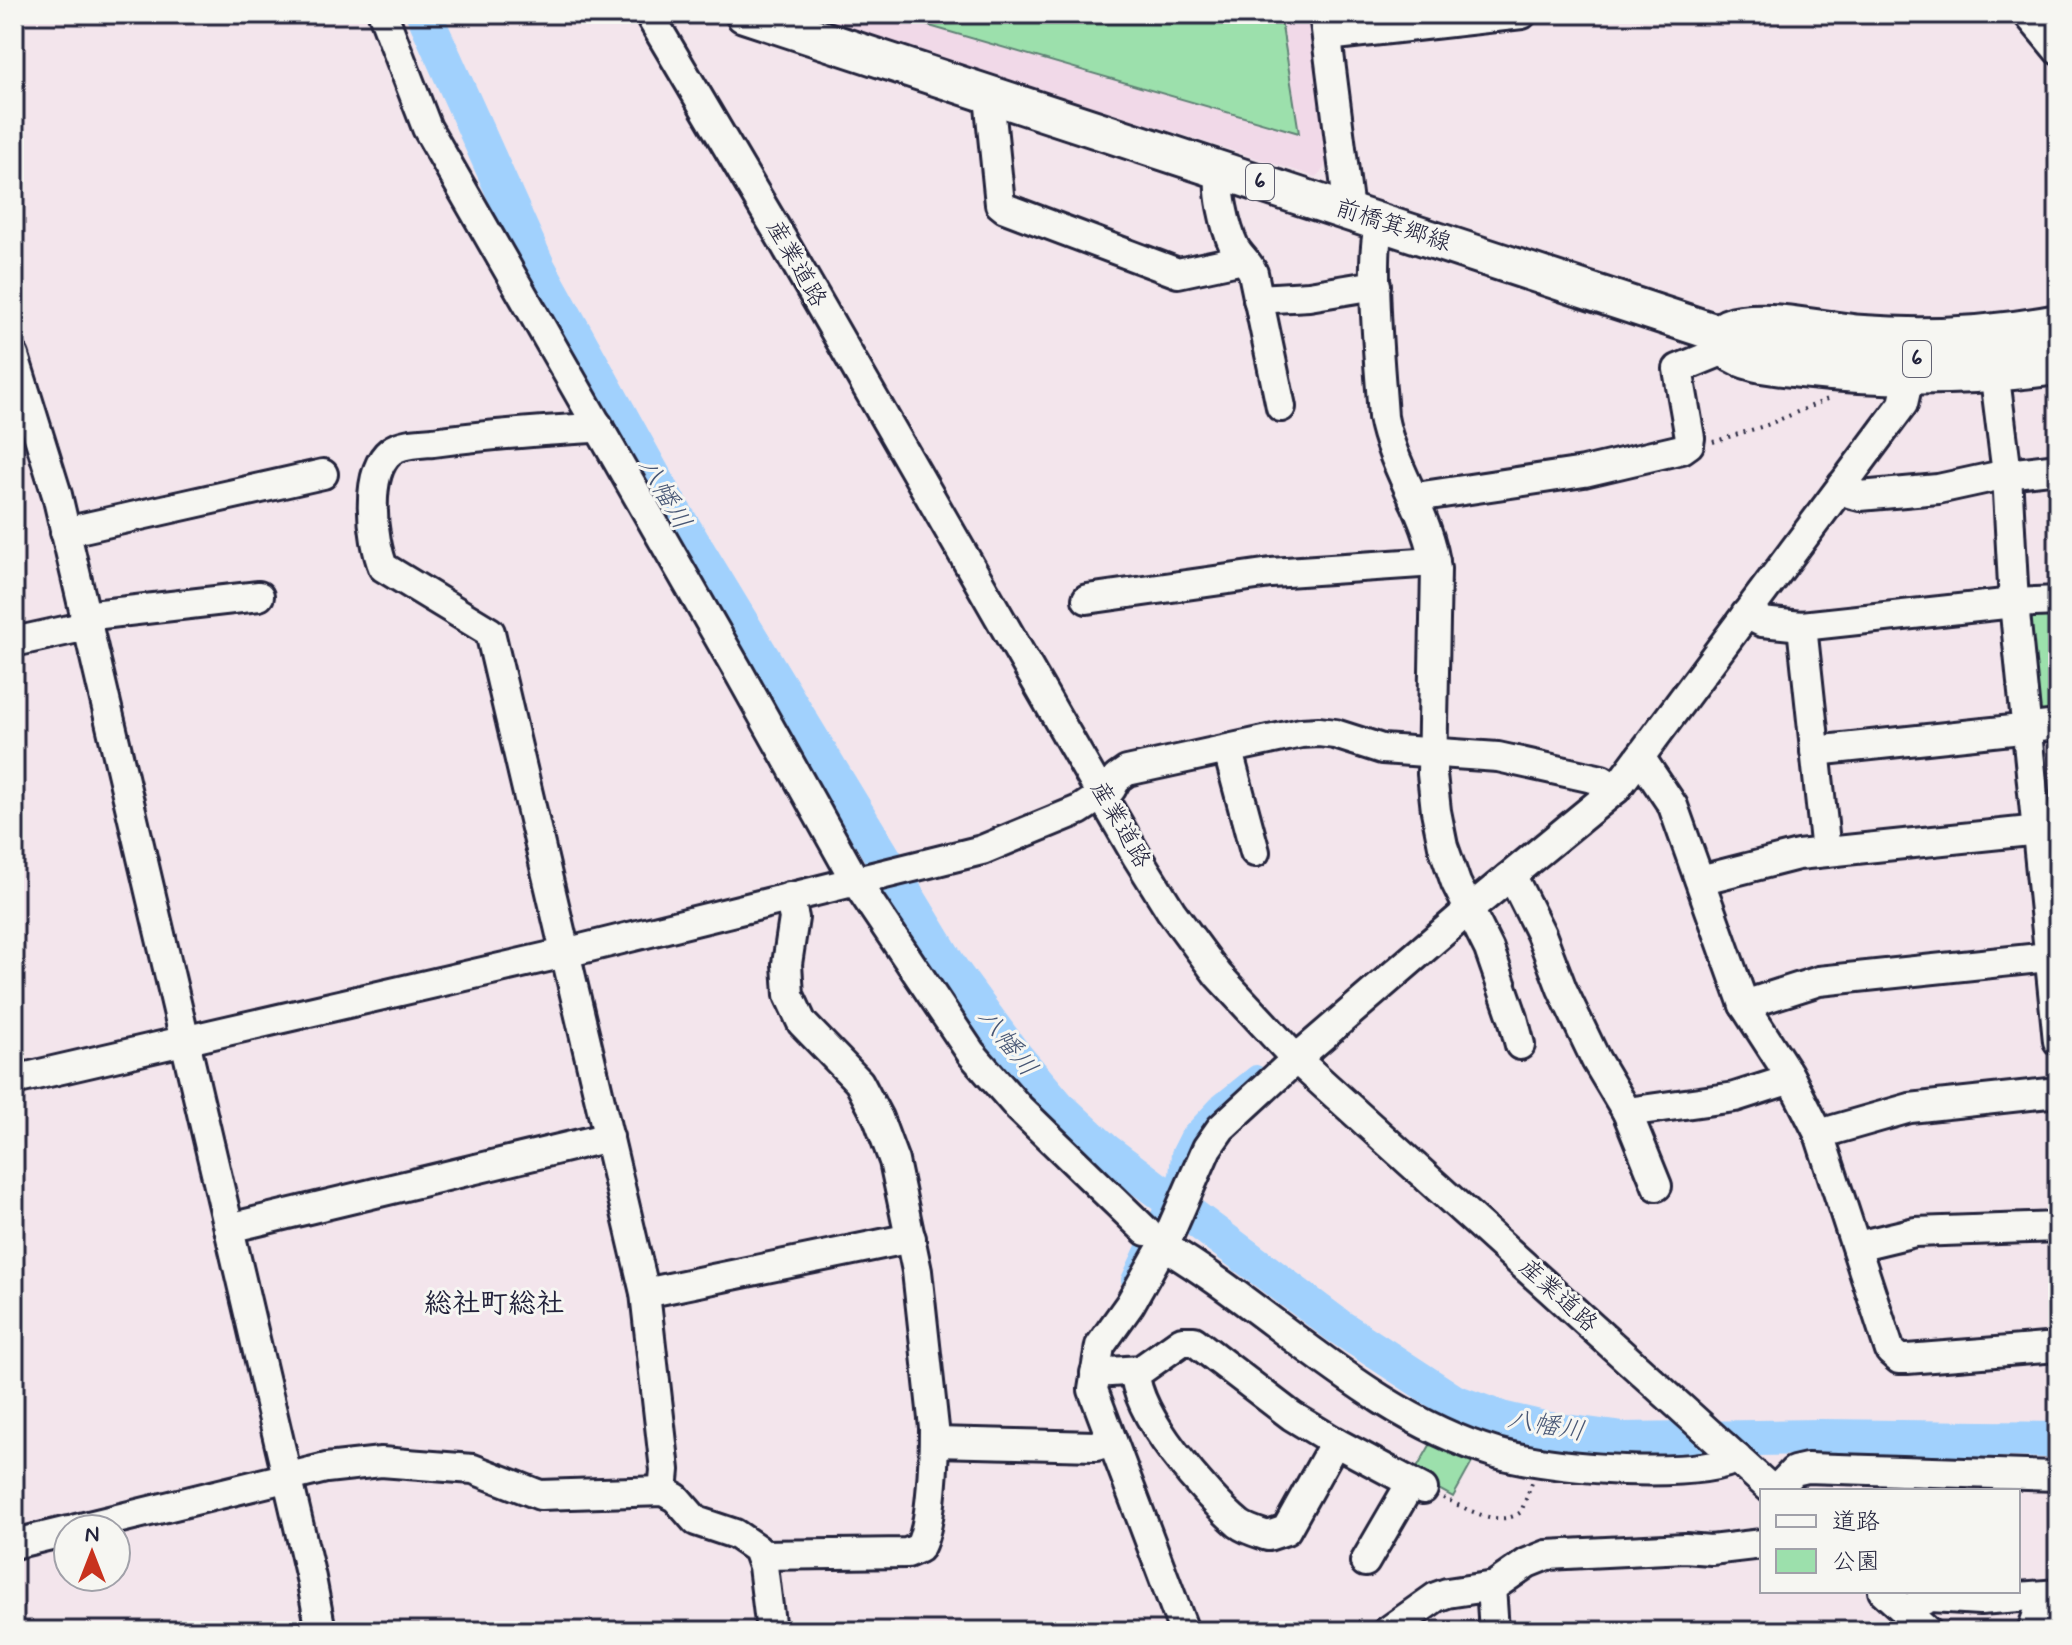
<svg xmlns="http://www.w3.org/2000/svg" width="2072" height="1645" font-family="Mynerve,'Klee One',sans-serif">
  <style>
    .built { fill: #f1d9e8 }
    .green { fill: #9ce0ac; stroke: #5f8174; stroke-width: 2 }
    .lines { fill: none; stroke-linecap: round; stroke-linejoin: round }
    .canal { stroke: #a1d1fd; stroke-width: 20 }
    .river { stroke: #a1d1fd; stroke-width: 36 }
    .minor-casing { stroke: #22223b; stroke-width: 34 }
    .major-casing { stroke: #22223b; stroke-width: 42 }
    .path { stroke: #22223b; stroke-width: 4; stroke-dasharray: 2 6; stroke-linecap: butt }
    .minor { stroke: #f6f6f2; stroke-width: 28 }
    .major { stroke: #f6f6f2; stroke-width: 36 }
    .labels { text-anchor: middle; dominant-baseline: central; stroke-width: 6; stroke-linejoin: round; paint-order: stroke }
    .shield { fill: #f6f6f2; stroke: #626272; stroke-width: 2 }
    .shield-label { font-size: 22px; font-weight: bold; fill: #22223b }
    .street-label { font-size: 24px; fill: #22223b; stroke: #f6f6f2 }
    .water-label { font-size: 26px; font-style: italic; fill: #485775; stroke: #f6f6f2 }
    .quarter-label { font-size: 28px; font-weight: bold; fill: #22223b; stroke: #f6f6f2 }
  </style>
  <rect width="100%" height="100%" fill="#f3e5ec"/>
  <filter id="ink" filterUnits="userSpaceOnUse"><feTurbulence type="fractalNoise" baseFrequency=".0125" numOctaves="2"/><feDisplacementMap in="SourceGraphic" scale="16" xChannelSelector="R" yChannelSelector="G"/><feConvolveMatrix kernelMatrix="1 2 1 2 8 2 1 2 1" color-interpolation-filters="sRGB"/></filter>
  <g filter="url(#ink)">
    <path class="built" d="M801 14H1307L1328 164 1316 177Z"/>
    <g class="green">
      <path d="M888 14H1280L1299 133Z"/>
      <path d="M2058 607V716L2034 715 2022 616Z"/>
      <path d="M1433 1440 1474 1459 1453 1497 1413 1475Z"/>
    </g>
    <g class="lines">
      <path class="canal" d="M1131 1280 1179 1176 1181 1154 1190 1136 1220 1104 1256 1075"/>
      <path class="river" d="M424 14 538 268 667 501 952 971 1012 1053 1058 1107 1104 1150 1338 1326 1454 1402 1501 1419 1544 1429 1623 1440 1819 1437 2058 1440"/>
      <g class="minor-casing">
        <g id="minor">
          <path d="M383 14 427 128 737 669 856 882 971 1053 1019 1108 1146 1231"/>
          <path d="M649 14 782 239 1136 855 1171 911 1218 975 1296 1059 1773 1491"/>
          <path d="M1324 14 1349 211"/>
          <path d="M2028 14 2058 50"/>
          <path d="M1327 36 1522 14"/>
          <path d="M993 95 990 106 1000 204 1005 208 1178 273 1234 261 1240 256"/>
          <path d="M1222 170C1215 187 1226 229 1234 246 1239 256 1249 263 1253 273L1281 407"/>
          <path d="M1381 222C1367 248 1381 380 1383 417 1393 470 1430 516 1436 569L1432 774 1436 811 1443 846 1456 883 1489 949 1513 1018 1520 1045"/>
          <path d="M1258 299 1309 296 1376 285"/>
          <path d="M2058 319C1994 331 1928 335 1863 330 1823 327 1782 315 1741 320 1730 321 1722 325 1714 332 1716 341 1718 347 1725 353 1745 369 1776 370 1801 373 1889 383 1970 382 2058 370"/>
          <path d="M14 356 57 495 311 1578 321 1631"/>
          <path d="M1995 378 2007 474 2014 603 2058 1041"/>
          <path d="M598 425 592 428C538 431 486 435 433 442 420 443 402 443 391 451 364 472 372 539 383 567L490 632 645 1293 665 1470 663 1491"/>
          <path d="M1842 485 1852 494 1860 496 1938 489 2007 474 2058 468"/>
          <path d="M1414 500 1423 496 1584 472 1682 449 1689 444 1690 438 1678 369 1722 351"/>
          <path d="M65 532 323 474"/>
          <path d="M1087 599 1271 573 1435 562"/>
          <path d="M1746 614 1762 622 1802 626 2014 603 2058 601"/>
          <path d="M84 616 259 596"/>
          <path d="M1802 626 1826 852"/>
          <path d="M14 642 87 626"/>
          <path d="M1228 751 1255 852"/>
          <path d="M1815 751 2058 725"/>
          <path d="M1640 757 1673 806 1744 1005 1788 1073 1819 1134 1890 1351 1899 1359H1907L2058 1347"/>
          <path d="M1508 878 1518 888 1541 934 1562 989 1596 1060 1627 1112 1657 1186"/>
          <path d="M1700 880 1798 855 2058 828"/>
          <path d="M1744 1005 1819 981 2058 956"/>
          <path d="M14 1080 565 953 982 850 1079 810 1111 789 1117 778 1127 771 1301 733 1319 732 1335 734 1382 749 1498 757 1602 780 1616 789"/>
          <path d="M1627 1112 1735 1097 1791 1079"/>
          <path d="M1819 1134 1910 1108 2058 1092"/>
          <path d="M229 1228 609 1137"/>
          <path d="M1162 1245C1275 1312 1368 1415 1496 1453 1533 1463 1585 1468 1623 1470 1652 1471 1712 1472 1737 1458"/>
          <path d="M1857 1246 1915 1232 2058 1227"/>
          <path d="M645 1293 911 1238"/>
          <path d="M1095 1373 1141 1370 1182 1341H1194L1292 1416 1335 1442 1286 1530 1268 1536C1259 1533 1247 1530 1239 1524 1206 1496 1135 1415 1135 1371"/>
          <path d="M934 1442 1096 1446 1110 1441"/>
          <path d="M1335 1442 1423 1489"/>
          <path d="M1775 1491 1794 1471 1807 1468 2058 1476"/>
          <path d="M76 1529 326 1468 381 1462 473 1469 540 1495 663 1491 676 1498 696 1521 735 1534 757 1549 763 1566 771 1631"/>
          <path d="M14 1544 68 1531"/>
          <path d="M760 1555 907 1553 919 1548C932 1527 934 1455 934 1428L917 1271 894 1161 878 1118 859 1082 802 1023 789 995 787 964 794 918 789 897"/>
          <path d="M1365 1562 1411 1483"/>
          <path d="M1491 1587 1494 1631"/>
          <path d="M1883 1591 1927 1631"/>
          <path d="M1908 1613 1919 1602 1931 1597 1980 1600 2058 1594"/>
          <path d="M1184 1631 1093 1390 1100 1346 1130 1304 1168 1237 1207 1148 1221 1128 1296 1059 1470 909 1616 789 1903 404 1908 382"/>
          <path d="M1388 1631 1436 1597 1447 1593 1494 1586 1527 1563 1547 1555 1685 1548 1711 1550 1762 1544"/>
          <path d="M2032 1631 2044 1596"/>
        </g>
      </g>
      <g class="major-casing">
        <path id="major" d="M744 14 1714 332C1828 359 1942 367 2058 348"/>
      </g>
      <g class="path">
        <path d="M1713 442 1767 425 1828 399"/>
        <path d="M1443 1498C1466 1508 1498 1529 1521 1512L1532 1483"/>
      </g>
      <use href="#minor" class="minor"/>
      <use href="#major" class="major"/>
    </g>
  </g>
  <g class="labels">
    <g class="shield">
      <rect x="1246" y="164" width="28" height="36" rx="6"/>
      <rect x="1903" y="341" width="28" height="36" rx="6"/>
    </g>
    <g class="shield-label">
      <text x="1260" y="182">6</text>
      <text x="1917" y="359">6</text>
    </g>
    <g class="street-label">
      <text transform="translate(1393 226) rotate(18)">前橋箕郷線</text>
      <text transform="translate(796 264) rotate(60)">産業道路</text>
      <text transform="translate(1120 825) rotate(60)">産業道路</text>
      <text transform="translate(1558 1296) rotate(42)">産業道路</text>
    </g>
    <g class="water-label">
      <text transform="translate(664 494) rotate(60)">八幡川</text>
      <text transform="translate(1007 1043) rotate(52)">八幡川</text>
      <text transform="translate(1546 1426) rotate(10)">八幡川</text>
    </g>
    <g class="quarter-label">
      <text x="494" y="1304">総社町総社</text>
    </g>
  </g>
  <rect width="2072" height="1645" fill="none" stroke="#f6f6f2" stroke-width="48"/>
  <rect x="24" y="24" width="2024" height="1597" fill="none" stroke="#22223b" stroke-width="3" filter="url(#ink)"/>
  <rect x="1760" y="1489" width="260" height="104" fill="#f6f6f2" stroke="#a1a1a9" stroke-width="2"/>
  <rect x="1776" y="1515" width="40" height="12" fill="#f6f6f2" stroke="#a1a1a9" stroke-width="2"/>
  <text x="1832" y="1529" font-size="24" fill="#22223b">道路</text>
  <rect x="1776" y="1549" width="40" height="24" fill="#9ce0ac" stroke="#a1a1a9" stroke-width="2"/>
  <text x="1832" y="1569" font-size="24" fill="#22223b">公園</text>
  <g transform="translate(92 1553)"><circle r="38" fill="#f6f6f2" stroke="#a1a1a9" stroke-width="2"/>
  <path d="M0-6L14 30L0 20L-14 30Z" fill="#c8321e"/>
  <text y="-12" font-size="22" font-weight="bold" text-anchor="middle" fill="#22223b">N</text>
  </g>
</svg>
